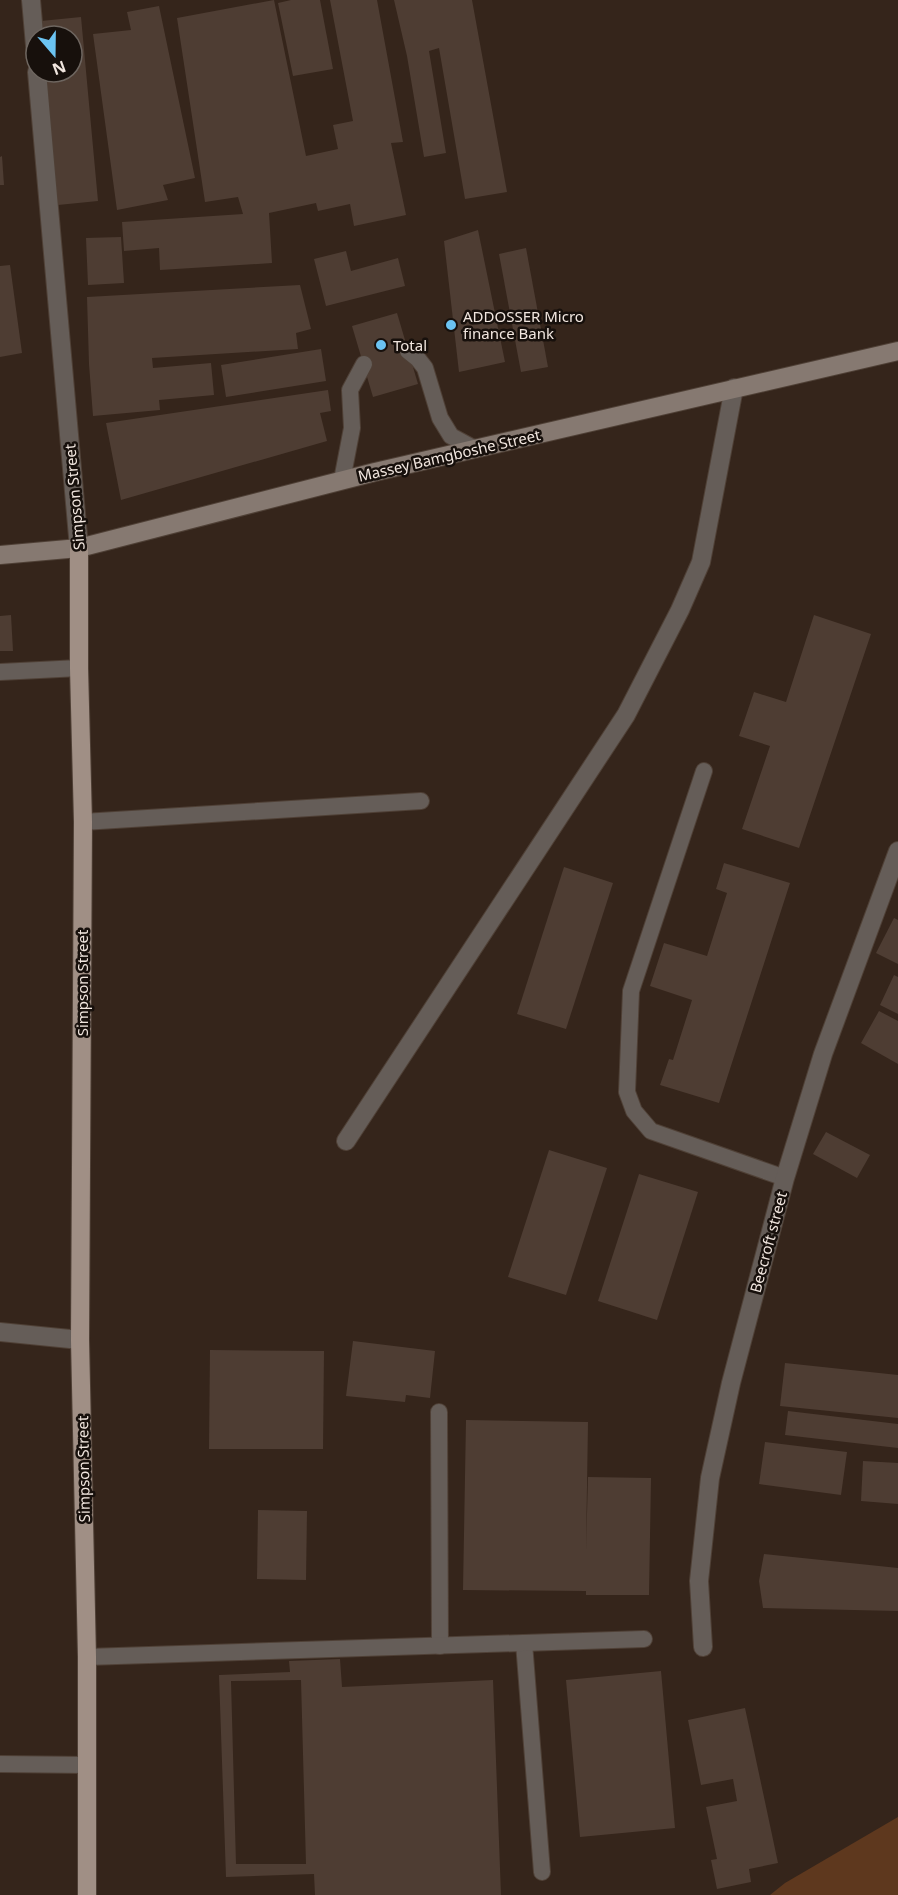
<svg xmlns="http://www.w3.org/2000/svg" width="898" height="1895" font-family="'Noto Sans',sans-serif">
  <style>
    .green { fill: #5e381e }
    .building { fill: #4e3d33; fill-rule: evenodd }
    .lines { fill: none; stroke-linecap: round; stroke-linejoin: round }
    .lane-casing { stroke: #4f4036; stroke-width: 18 }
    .street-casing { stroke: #4f4036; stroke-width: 20 }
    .secondary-casing { stroke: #4f4036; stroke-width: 20 }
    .primary-casing { stroke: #4f4036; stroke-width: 20 }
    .lane { stroke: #655d58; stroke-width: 16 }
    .street { stroke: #655d58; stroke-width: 18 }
    .secondary { stroke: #867971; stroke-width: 18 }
    .primary { stroke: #a08f85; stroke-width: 18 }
    .poi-dot { fill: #6bc3f2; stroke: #17100c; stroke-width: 2 }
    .labels { text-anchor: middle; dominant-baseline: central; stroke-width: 5; stroke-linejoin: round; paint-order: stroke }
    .poi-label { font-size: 15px; fill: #f1e6df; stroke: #17100c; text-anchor: start }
    .street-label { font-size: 15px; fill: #f1e6df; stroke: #17100c }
  </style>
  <rect width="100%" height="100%" fill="#35251b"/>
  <path class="green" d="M898 1817V1895H770L785 1883Z"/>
  <g class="building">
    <path d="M274 0 306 156 338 149 333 125 353 121 330 0H377L403 142 391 143 406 215 354 226 350 204 318 211 316 203 269 213 272 263 160 270 159 248 124 251 122 222 243 214 238 197 205 202 177 18Z"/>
    <path d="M291 0H320L333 69 293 76 278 3Z"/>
    <path d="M394 0H472L507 192 465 199 439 48 429 51 446 153 424 157 407 56Z"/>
    <path d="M159 6 195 178 163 185 168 200 117 210 93 34 131 30 127 12Z"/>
    <path d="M81 17 98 201 58 205 46 72H72V36H43L41 21Z"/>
    <path d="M2 156 4 185H0V157Z"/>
    <path d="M478 230 505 362 459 372 444 241Z"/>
    <path d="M121 237 124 283 88 285 86 238Z"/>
    <path d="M526 248 548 367 521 372 499 254Z"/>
    <path d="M346 251 351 271 398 258 405 286 326 306 314 259Z"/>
    <path d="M10 265 22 353 0 357V266Z"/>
    <path d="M300 285 311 329 296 333 298 349 152 358 153 368 211 363 214 395 159 400 160 410 93 416 89 364 87 297Z"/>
    <path d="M397 313 418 384 373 397 352 326Z"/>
    <path d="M321 349 326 381 226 397 221 365Z"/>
    <path d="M328 390 331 411 320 413 327 441 121 500 106 423Z"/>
    <path d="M11 615 13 651H0V616Z"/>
    <path d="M814 615 871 634 799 848 742 829 770 746 739 736 754 692 786 702Z"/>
    <path d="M724 863 790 883 719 1103 660 1085 669 1059 673 1060 692 1000 650 986 664 943 707 956 727 893 716 889Z"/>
    <path d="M564 867 613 883 566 1029 517 1014Z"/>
    <path d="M894 918 898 920V964L876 953Z"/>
    <path d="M894 975 898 977V1014L880 1005Z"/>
    <path d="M879 1011 898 1021V1064L861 1043Z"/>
    <path d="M826 1132 870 1155 857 1178 813 1154Z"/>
    <path d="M549 1150 607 1168 566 1295 508 1277Z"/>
    <path d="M639 1174 698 1192 657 1320 598 1301Z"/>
    <path d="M353 1341 435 1351 430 1398 406 1395 405 1402 346 1396Z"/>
    <path d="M210 1350 324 1351 323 1449H209Z"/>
    <path d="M785 1363 898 1375V1418L780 1406Z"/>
    <path d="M788 1411 898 1424V1448L785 1435Z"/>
    <path d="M466 1420 588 1422 586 1551 588 1477 651 1478 649 1595H586V1591L463 1590Z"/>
    <path d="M765 1442 847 1452 841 1495 759 1484Z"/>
    <path d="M863 1461 898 1463V1504L861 1501Z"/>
    <path d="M258 1510 307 1511 306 1580 257 1579Z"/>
    <path d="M764 1554 898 1568V1611L763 1608 759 1581Z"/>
    <path d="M340 1659 342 1687 493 1680 501 1895H315L314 1874 226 1877 219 1675 290 1672 289 1661ZM301 1680 306 1864H236L231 1681Z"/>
    <path d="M661 1671 675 1828 580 1837 566 1680Z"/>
    <path d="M745 1708 778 1863 749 1869 751 1882 717 1889 711 1860 717 1859 706 1807 737 1801 733 1779 701 1785 688 1720Z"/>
  </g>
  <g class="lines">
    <g class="lane-casing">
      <g id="lane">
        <path d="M408 351 418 359 425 368 440 418 451 436 475 449"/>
        <path d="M342 480 352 428 350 390 364 364"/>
        <path d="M0 672 79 668"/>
        <path d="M704 771 631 991 627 1092 634 1111 651 1131 785 1178"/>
        <path d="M83 822 421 801"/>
        <path d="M439 1412 440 1646"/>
        <path d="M524 1643 542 1872"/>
        <path d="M87 1657 644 1639"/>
        <path d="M0 1764 87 1765"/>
      </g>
    </g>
    <g class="street-casing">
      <g id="street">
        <path d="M31 0 36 57"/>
        <path d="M37 72 79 548"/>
        <path d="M346 1141 626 715 680 610 701 562 734 388"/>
        <path d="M0 1332 80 1340"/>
        <path d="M703 1647 699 1581 710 1478 731 1383 785 1178 823 1054 898 851"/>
      </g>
    </g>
    <g class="secondary-casing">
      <path id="secondary" d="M0 555 79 548 375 472 898 351"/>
    </g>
    <g class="primary-casing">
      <path id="primary" d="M79 548V668L83 822 80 1340 87 1657V1895"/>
    </g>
    <use href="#lane" class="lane"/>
    <use href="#street" class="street"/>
    <use href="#secondary" class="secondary"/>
    <use href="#primary" class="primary"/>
  </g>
  <g class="poi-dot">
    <circle cx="451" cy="325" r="6"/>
    <circle cx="381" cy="345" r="6"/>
  </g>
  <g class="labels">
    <g class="poi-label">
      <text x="463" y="316">ADDOSSER Micro<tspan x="463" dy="17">finance Bank</tspan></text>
      <text x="393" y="345">Total</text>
    </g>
    <g class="street-label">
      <text transform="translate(449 455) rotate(-13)">Massey Bamgboshe Street</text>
      <text transform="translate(74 497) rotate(-95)">Simpson Street</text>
      <text transform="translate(82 983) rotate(-90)">Simpson Street</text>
      <text transform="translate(768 1242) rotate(-75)">Beecroft street</text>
      <text transform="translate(83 1469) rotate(-91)">Simpson Street</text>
    </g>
  </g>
  <g transform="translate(54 54) rotate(160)"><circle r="28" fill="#17100c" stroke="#6e6660" stroke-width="1.5"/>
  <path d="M0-4.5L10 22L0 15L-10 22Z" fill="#6bc3f2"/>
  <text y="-9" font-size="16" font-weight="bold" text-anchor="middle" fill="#f1e6df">N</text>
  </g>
</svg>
